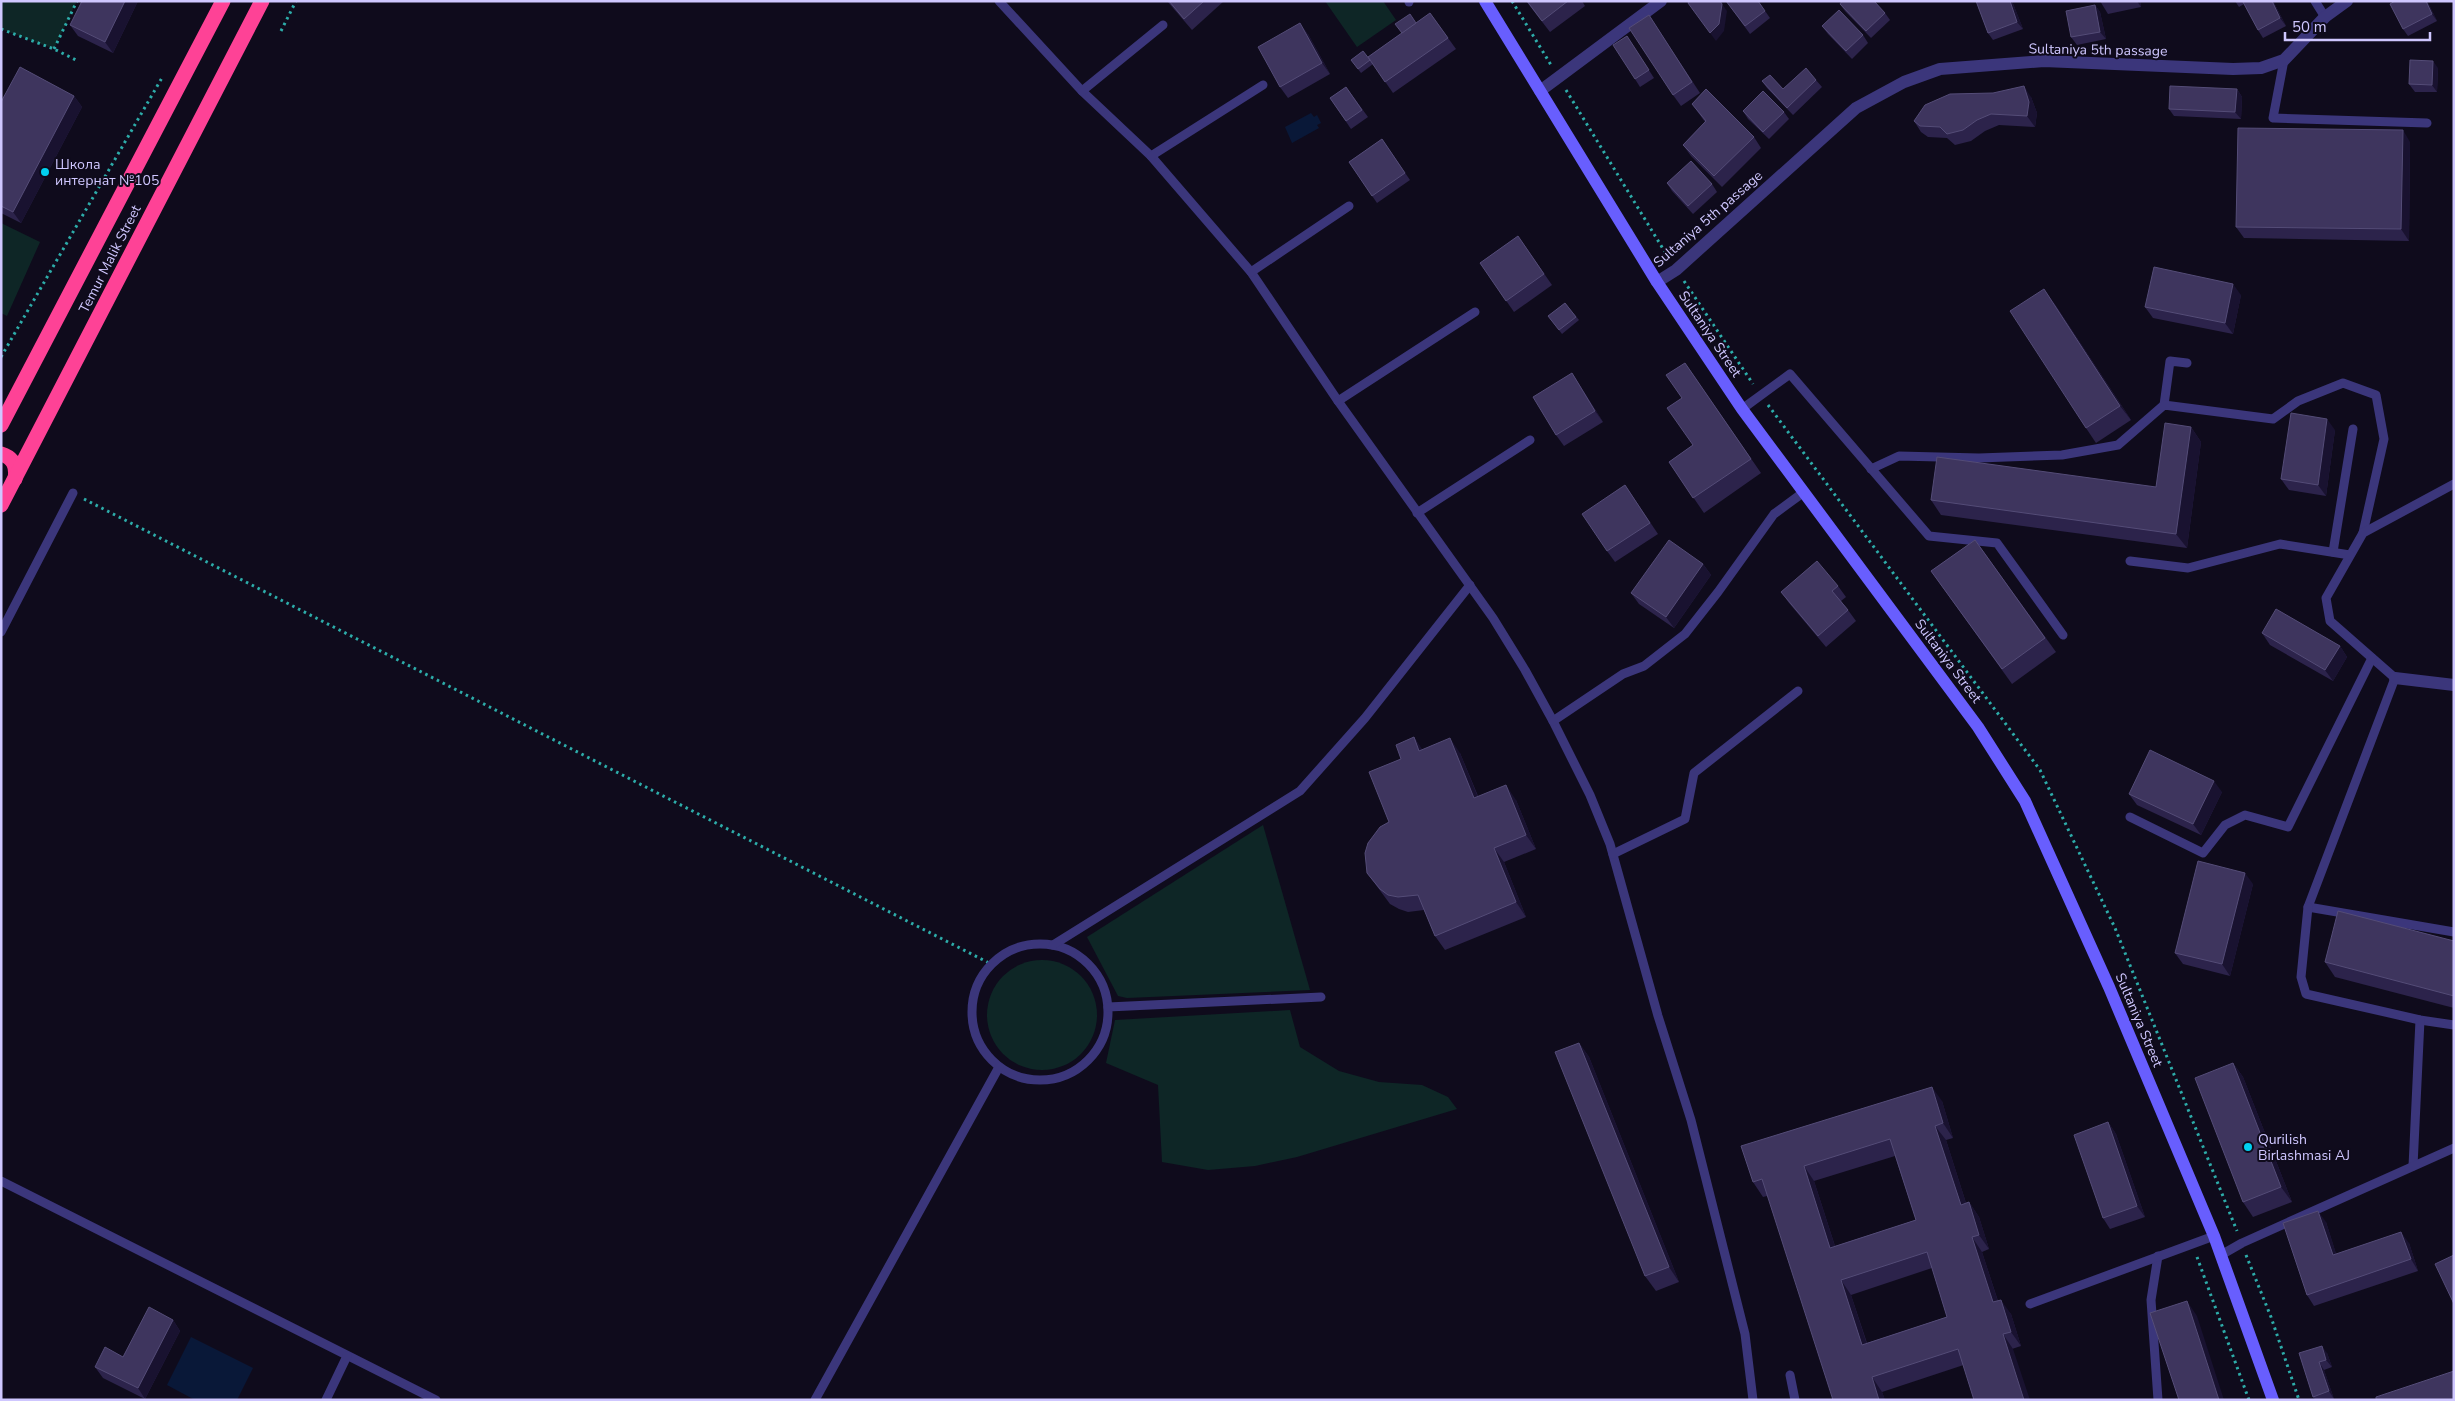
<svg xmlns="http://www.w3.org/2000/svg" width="2455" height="1401" font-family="'Nunito Sans',sans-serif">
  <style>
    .green { fill: #0e2626 }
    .water { fill: #091838 }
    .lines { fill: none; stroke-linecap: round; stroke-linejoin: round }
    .path { stroke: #2daca9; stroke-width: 3; stroke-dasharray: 2.5 4; stroke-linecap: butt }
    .lane { stroke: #3b367b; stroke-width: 9 }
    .street { stroke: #3b367b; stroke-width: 12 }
    .secondary { stroke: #685efe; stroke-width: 12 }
    .highway { stroke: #fe4296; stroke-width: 15 }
    .wall { fill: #2c234b; fill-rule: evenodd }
    .shaded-wall { fill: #191230 }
    .building { fill: #3e355e; stroke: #544c77; fill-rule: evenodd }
    .poi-dot { fill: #01d0f0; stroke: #0f0b1c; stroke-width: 2 }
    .labels { text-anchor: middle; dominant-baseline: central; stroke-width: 4; stroke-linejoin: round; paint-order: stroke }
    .street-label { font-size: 14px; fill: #cfc7ff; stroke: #0f0b1c }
    .poi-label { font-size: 14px; fill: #cfc7ff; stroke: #0f0b1c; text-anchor: start }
  </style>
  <rect width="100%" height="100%" fill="#0f0b1c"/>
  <g class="green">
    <path d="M1 1H77L54 49 1 29Z"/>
    <path d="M1325 1H1383L1396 20 1357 47Z"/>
    <path d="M1 223 40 242 7 316 1 313Z"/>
    <path d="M1263 825 1310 990 1127 998 1118 996 1087 937Z"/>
    <circle cx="1042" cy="1015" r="55"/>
    <path d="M1290 1010 1300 1047 1339 1071 1379 1082 1422 1085 1448 1097 1457 1109 1297 1157 1255 1166 1208 1170 1162 1162 1158 1085 1106 1063 1115 1020Z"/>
  </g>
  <g class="water">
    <path d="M1311 113 1314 117 1317 115 1321 123 1317 125 1319 128 1292 143 1285 127Z"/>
    <path d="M191 1337 253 1368 237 1400H195L167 1385Z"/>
  </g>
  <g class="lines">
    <g class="path">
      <path d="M1512 1 1551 65"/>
      <path d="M1 29 54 49 78 61"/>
      <path d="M281 31 296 1"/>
      <path d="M54 49 77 1"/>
      <path d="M1566 90 1668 257"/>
      <path d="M1684 281 1753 384"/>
      <path d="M1 357 163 76"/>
      <path d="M1768 405 2040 770 2115 928 2237 1231"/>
      <path d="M84 499 991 964"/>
      <path d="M2246 1255 2271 1317 2299 1400"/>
      <path d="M2197 1257 2249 1400"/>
    </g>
    <g class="lane">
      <path d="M999 1 1082 91 1151 156 1251 272 1338 401 1493 618 1525 670 1553 721 1590 795 1610 844 1658 1016 1691 1120 1745 1334 1753 1400"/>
      <path d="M1409 1V2"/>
      <path d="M2315 1 2325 17"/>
      <path d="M2284 60 2273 118 2427 123"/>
      <path d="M1082 91 1163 25"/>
      <path d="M1151 156 1263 85"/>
      <path d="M1251 272 1349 206"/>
      <path d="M1338 401 1475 312"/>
      <path d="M2164 405 2170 361 2187 363"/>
      <path d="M1742 409 1790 374 1929 536 1997 543 2063 635"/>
      <path d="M1871 469 1899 456 1979 458 2062 455 2118 445 2164 405 2273 419 2298 401 2343 383 2376 395 2384 439 2363 533"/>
      <path d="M2454 484 2363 533 2326 598 2330 621 2395 678 2308 907 2454 932"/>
      <path d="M1417 513 1530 440"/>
      <path d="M2333 552 2353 429"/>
      <path d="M2130 561 2188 568 2280 544 2350 555"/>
      <path d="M1 632 73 493"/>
      <path d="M1553 721 1623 674 1644 666 1685 634 1718 592 1774 514 1804 492"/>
      <path d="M2130 817 2203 853 2225 825 2245 815 2288 827 2372 658"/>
      <path d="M1613 854 1685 819 1694 773 1798 691"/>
      <path d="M2308 907 2301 977 2306 994 2420 1020 2454 1025"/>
      <circle cx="1040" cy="1012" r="68"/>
      <path d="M1053 945 1300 791 1365 718 1470 585"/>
      <path d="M1108 1007 1321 997"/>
      <path d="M2413 1166 2420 1020"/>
      <path d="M1 1181 436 1400"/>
      <path d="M2221 1255 2242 1243 2454 1148"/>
      <path d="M2158 1256 2151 1300 2158 1400"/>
      <path d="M2030 1304 2214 1236"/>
      <path d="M1790 1375 1795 1400"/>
      <path d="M326 1400 347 1356"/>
      <path d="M815 1400 999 1067"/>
    </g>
    <g class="street">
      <path d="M1540 91 1661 1"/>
      <path d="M1657 282 1676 270 1856 108 1904 82 1940 69 2044 61 2233 69 2261 68 2284 60 2325 17 2347 1"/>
      <path d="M2395 678 2454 685"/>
    </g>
    <path class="secondary" d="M1485 1 1657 282 1742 409 1978 727 2025 801 2109 987 2214 1236 2273 1400"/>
    <g class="highway">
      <path d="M1 425 223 1"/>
      <path d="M1 454C14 458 17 467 15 479"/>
      <path d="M1 505 262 1"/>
    </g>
  </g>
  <g class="wall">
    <path d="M82 1H138L113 53 78 36 70 25Z"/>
    <path d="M1167 1H1224L1192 30Z"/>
    <path d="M1526 1H1582L1585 6 1550 32Z"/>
    <path d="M1726 1H1758L1770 18 1750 34Z"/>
    <path d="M1976 1H2012L2023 29 1993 40 1988 33Z"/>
    <path d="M2100 1H2140L2141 7 2108 14Z"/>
    <path d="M2235 1H2273L2286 26 2263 38 2258 30 2244 4 2239 7Z"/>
    <path d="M2395 1H2427L2437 21 2408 36 2403 29Z"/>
    <path d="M1840 4 1885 13 1890 20 1871 38 1845 11Z"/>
    <path d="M2095 5 2100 12 2106 39 2077 45 2071 37Z"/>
    <path d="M1430 13 1456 49 1393 93 1368 57Z"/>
    <path d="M1656 26 1700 93 1681 106 1673 95Z"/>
    <path d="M1822 26 1863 35 1868 43 1852 59 1828 34Z"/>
    <path d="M1308 34 1330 74 1288 98 1280 87Z"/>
    <path d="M1627 36 1654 78 1640 87 1635 79Z"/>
    <path d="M1363 51 1373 64 1361 73 1351 60Z"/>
    <path d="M2438 68 2437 92H2415L2409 84Z"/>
    <path d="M1816 80 1822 87 1793 115 1767 88 1762 81 1783 89Z"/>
    <path d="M1346 87 1368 117 1351 129 1330 98Z"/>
    <path d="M2237 89 2242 97 2241 119 2174 116 2169 109Z"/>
    <path d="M74 96 82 107 21 223 1 213V102Z"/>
    <path d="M2031 97 2037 113 2035 127 1999 125 1985 131 1971 141 1955 145 1947 138 1928 137 1921 132 1914 121Z"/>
    <path d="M1692 104 1754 137 1761 148 1722 187 1691 156 1683 145 1705 122Z"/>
    <path d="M1743 111 1784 112 1789 119 1769 139 1748 119Z"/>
    <path d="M1382 139 1410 180 1377 203 1349 162Z"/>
    <path d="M2410 142 2409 241 2244 238 2236 227Z"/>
    <path d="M1667 183 1712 184 1717 192 1693 214 1672 191Z"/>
    <path d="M1518 236 1552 285 1514 312 1480 263Z"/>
    <path d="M2241 295 2233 334 2153 318 2145 307Z"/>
    <path d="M1565 303 1579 320 1562 334 1548 316Z"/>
    <path d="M2054 303 2131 420 2096 443 2086 428Z"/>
    <path d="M1685 363 1761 473 1704 513 1669 462 1693 445 1682 398Z"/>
    <path d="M1572 373 1603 422 1564 446 1556 435Z"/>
    <path d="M2191 427 2201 442 2187 548 1941 515 1931 500 2156 487Z"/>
    <path d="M2335 430 2326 496 2289 490 2281 479Z"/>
    <path d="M1625 485 1658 534 1615 562 1607 551Z"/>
    <path d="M1975 540 2056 652 2012 684 1931 571Z"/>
    <path d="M1703 564 1711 575 1674 628 1639 604 1631 593Z"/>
    <path d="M1838 586 1846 597 1841 601 1848 610 1856 621 1826 647 1789 603 1781 592Z"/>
    <path d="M2262 633 2340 646 2347 657 2333 681 2270 645Z"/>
    <path d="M1414 737 1422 750 1460 753 1478 796 1516 800 1536 849 1504 862 1526 917 1445 950 1435 936 1424 910 1408 912 1399 909 1390 904 1367 873 1389 822 1401 759Z"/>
    <path d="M2222 792 2201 835 2137 805 2129 794Z"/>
    <path d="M2253 884 2230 976 2183 964 2175 953Z"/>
    <path d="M2454 941V1008L2335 977 2325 962Z"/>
    <path d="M1579 1043 1589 1057 1679 1282 1656 1291 1645 1276Z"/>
    <path d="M2233 1063 2243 1077 2292 1202 2253 1217 2243 1202Z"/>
    <path d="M1942 1101 1953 1138 1946 1140 1966 1203 1969 1202 1979 1217 1989 1249 1982 1252 1998 1301 2011 1314 2021 1346 1882 1392 1885 1400 1767 1196 1763 1197 1753 1182ZM1895 1156 1916 1220 1835 1246 1814 1181ZM1932 1268 1947 1317 1867 1343 1851 1295Z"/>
    <path d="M2108 1122 2116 1134 2145 1217 2110 1229 2103 1218Z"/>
    <path d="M2326 1222 2336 1254 2409 1243 2418 1271 2314 1306 2307 1295Z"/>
    <path d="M173 1320 180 1331 145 1399 103 1378 95 1367 123 1357Z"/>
    <path d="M2299 1353H2327L2332 1367 2324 1370 2334 1399 2331 1400H2316L2313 1397Z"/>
  </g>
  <g class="shaded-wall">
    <path d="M125 1H138L113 53 105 42Z"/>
    <path d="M2010 1H2012L2023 29 2017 22Z"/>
    <path d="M2137 1H2140L2141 7Z"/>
    <path d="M2272 1H2273L2286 26 2280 18Z"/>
    <path d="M2426 1H2427L2437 21 2432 14Z"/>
    <path d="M1722 4 1727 11 1724 31 1716 41 1710 33Z"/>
    <path d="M2095 5 2100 12 2106 39 2100 32Z"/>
    <path d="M1300 23 1308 34 1330 74 1322 63Z"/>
    <path d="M2433 61 2438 68 2437 92 2432 85Z"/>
    <path d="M2024 86 2031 97 2037 113 2035 127 2027 116Z"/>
    <path d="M2237 89 2242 97 2241 119 2235 112Z"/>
    <path d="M74 96 82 107 21 223 13 212Z"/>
    <path d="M2403 130 2410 142 2409 241 2401 229Z"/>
    <path d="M2233 284 2241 295 2233 334 2225 323Z"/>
    <path d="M2044 289 2054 303 2131 420 2120 406Z"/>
    <path d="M1572 373 1579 384 1603 422 1595 411Z"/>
    <path d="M2327 419 2335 430 2326 496 2318 485Z"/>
    <path d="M2191 427 2201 442 2187 548 2176 534Z"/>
    <path d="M1703 564 1711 575 1674 628 1666 617Z"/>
    <path d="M2340 646 2347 657 2333 681 2325 670Z"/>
    <path d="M1414 737 1424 752 1419 751Z"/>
    <path d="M1450 738 1460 753 1484 812 1474 798Z"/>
    <path d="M2214 781 2222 792 2201 835 2193 824Z"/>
    <path d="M1506 785 1516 800 1536 849 1526 835Z"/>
    <path d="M1494 848 1504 862 1526 917 1516 902Z"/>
    <path d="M2245 873 2253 884 2230 976 2222 964Z"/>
    <path d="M1579 1043 1589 1057 1679 1282 1669 1267Z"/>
    <path d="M2233 1063 2243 1077 2292 1202 2281 1187Z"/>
    <path d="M1932 1087 1942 1101 1953 1138 1943 1123Z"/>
    <path d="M2108 1122 2116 1134 2145 1217 2137 1206Z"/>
    <path d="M1935 1126 1946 1140 1971 1219 1961 1205Z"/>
    <path d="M1804 1166 1814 1181 1840 1262 1830 1248Z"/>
    <path d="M1969 1202 1979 1217 1989 1249 1979 1235Z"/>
    <path d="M2318 1211 2326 1222 2340 1266 2333 1255Z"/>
    <path d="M2401 1232 2409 1243 2418 1271 2411 1259Z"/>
    <path d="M1972 1237 1982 1252 2003 1317 1993 1302Z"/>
    <path d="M1841 1280 1851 1295 1872 1360 1862 1345Z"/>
    <path d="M2001 1300 2011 1314 2021 1346 2011 1332Z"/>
    <path d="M2187 1301 2197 1316 2224 1400H2219Z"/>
    <path d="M173 1320 180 1331 145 1399 138 1388Z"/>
    <path d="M2003 1334 2013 1349 2030 1400H2024Z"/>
    <path d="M2322 1346 2327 1353 2332 1367 2326 1360Z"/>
    <path d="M2319 1362 2324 1370 2334 1399 2329 1391Z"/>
    <path d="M1872 1377 1882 1392 1885 1400H1879Z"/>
  </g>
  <g class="building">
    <path d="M82 1H125L105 42 70 25Z"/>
    <path d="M1169 1H1204L1184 19Z"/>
    <path d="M1527 1H1568L1542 21Z"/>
    <path d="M1689 1H1720L1722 4 1719 24 1710 33 1688 3Z"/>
    <path d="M1726 1H1758L1765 11 1745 26Z"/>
    <path d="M1842 1H1874L1885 13 1866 31 1840 4Z"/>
    <path d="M1976 1H2010L2017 22 1988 33Z"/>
    <path d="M2244 1H2272L2280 18 2258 30 2243 2Z"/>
    <path d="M2395 1H2426L2432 14 2403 29 2390 4Z"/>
    <path d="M2095 5 2100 32 2071 37 2066 11Z"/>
    <path d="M1839 10 1863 35 1846 51 1822 26Z"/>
    <path d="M1430 13 1448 38 1385 82 1368 57Z"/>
    <path d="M1410 14 1416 23 1402 33 1395 24Z"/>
    <path d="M1649 15 1692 82 1673 95 1629 28Z"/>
    <path d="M1300 23 1322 63 1280 87 1258 47Z"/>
    <path d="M1627 36 1649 70 1635 79 1613 45Z"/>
    <path d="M1363 51 1370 60 1358 69 1351 60Z"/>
    <path d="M2410 60 2433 61 2432 85 2409 84Z"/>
    <path d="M20 67 74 96 13 212 1 206V102Z"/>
    <path d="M1806 68 1816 80 1787 108 1762 81 1770 75 1783 89Z"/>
    <path d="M2024 86 2029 102 2027 116 1991 114 1977 120 1963 130 1947 134 1940 127 1920 126 1914 121 1925 105 1950 94 1993 93Z"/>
    <path d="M2170 86 2237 89 2235 112 2169 109Z"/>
    <path d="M1346 87 1362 110 1346 121 1330 98Z"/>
    <path d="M1706 89 1754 137 1714 176 1683 145 1706 121 1692 104Z"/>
    <path d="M1763 91 1784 112 1763 132 1743 111Z"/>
    <path d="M2238 128 2403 130 2401 229 2236 227Z"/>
    <path d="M1382 139 1405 173 1372 196 1349 162Z"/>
    <path d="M1691 161 1712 184 1688 206 1667 183Z"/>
    <path d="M1518 236 1544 274 1506 301 1480 263Z"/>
    <path d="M2154 267 2233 284 2225 323 2145 307Z"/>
    <path d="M2044 289 2120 406 2086 428 2010 311Z"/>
    <path d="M1565 303 1576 317 1559 330 1548 316Z"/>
    <path d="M1685 363 1751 459 1693 498 1669 462 1693 445 1667 408 1682 398 1666 375Z"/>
    <path d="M1572 373 1595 411 1556 435 1533 397Z"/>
    <path d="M2291 413 2327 419 2318 485 2281 479Z"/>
    <path d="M2165 423 2191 427 2176 534 1931 500 1937 457 2156 487Z"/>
    <path d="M1625 485 1650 523 1607 551 1582 514Z"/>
    <path d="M1669 540 1703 564 1666 617 1631 593Z"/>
    <path d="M1975 540 2045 638 2002 669 1931 571Z"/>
    <path d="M1817 561 1838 586 1832 591 1848 610 1818 636 1781 592Z"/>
    <path d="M2276 609 2340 646 2325 670 2262 633Z"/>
    <path d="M1414 737 1419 751 1450 738 1474 798 1506 785 1526 835 1494 848 1516 902 1435 936 1418 895 1398 897 1388 895 1380 889 1367 873 1365 853 1368 843 1380 827 1389 822 1369 772 1401 759 1396 745Z"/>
    <path d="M2150 750 2214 781 2193 824 2129 794Z"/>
    <path d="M2198 861 2245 873 2222 964 2175 953Z"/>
    <path d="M2338 911 2454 941V996L2325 962Z"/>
    <path d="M1579 1043 1669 1267 1645 1276 1555 1052Z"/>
    <path d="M2233 1063 2281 1187 2243 1202 2195 1078Z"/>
    <path d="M1932 1087 1943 1123 1935 1126 1961 1205 1969 1202 1979 1235 1972 1237 1993 1302 2001 1300 2011 1332 2003 1334 2024 1400H1974L1958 1349 1872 1377 1879 1400H1833L1762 1179 1753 1182 1741 1146ZM1890 1139 1916 1220 1830 1248 1804 1166ZM1927 1252 1947 1317 1862 1345 1841 1280Z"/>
    <path d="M2108 1122 2137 1206 2103 1218 2074 1135Z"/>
    <path d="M2318 1211 2333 1255 2401 1232 2411 1259 2307 1295 2283 1223Z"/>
    <path d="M2454 1255V1304L2435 1264Z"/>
    <path d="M2187 1301 2219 1400H2179L2150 1313Z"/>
    <path d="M149 1307 173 1320 138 1388 95 1367 105 1347 123 1357Z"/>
    <path d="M2322 1346 2326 1360 2319 1362 2329 1391 2313 1397 2299 1353Z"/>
    <path d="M2454 1371V1400H2376V1397Z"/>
  </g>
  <g class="poi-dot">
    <circle cx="45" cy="172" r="5"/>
    <circle cx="2248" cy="1147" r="5"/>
  </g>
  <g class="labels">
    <g class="street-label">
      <text transform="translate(2098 50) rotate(1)">Sultaniya 5th passage</text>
      <text transform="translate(1708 219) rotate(-41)">Sultaniya 5th passage</text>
      <text transform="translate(110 259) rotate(-63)">Temur Malik Street</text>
      <text transform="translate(1710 334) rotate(56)">Sultаniya Street</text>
      <text transform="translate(1948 661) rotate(53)">Sultаniya Street</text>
      <text transform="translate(2139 1020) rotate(67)">Sultаniya Street</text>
    </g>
    <g class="poi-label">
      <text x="55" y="164">Школа<tspan x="55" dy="16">интернат №105</tspan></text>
      <text x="2258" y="1139">Qurilish<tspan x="2258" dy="16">Birlashmasi AJ</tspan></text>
    </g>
  </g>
  <rect width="2455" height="1401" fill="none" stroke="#cfc7ff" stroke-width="5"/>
  <path d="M2285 32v8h145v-8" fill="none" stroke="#cfc7ff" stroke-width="2.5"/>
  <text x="2292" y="32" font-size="15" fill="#cfc7ff" stroke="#0f0b1c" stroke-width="4" paint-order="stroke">50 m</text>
</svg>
